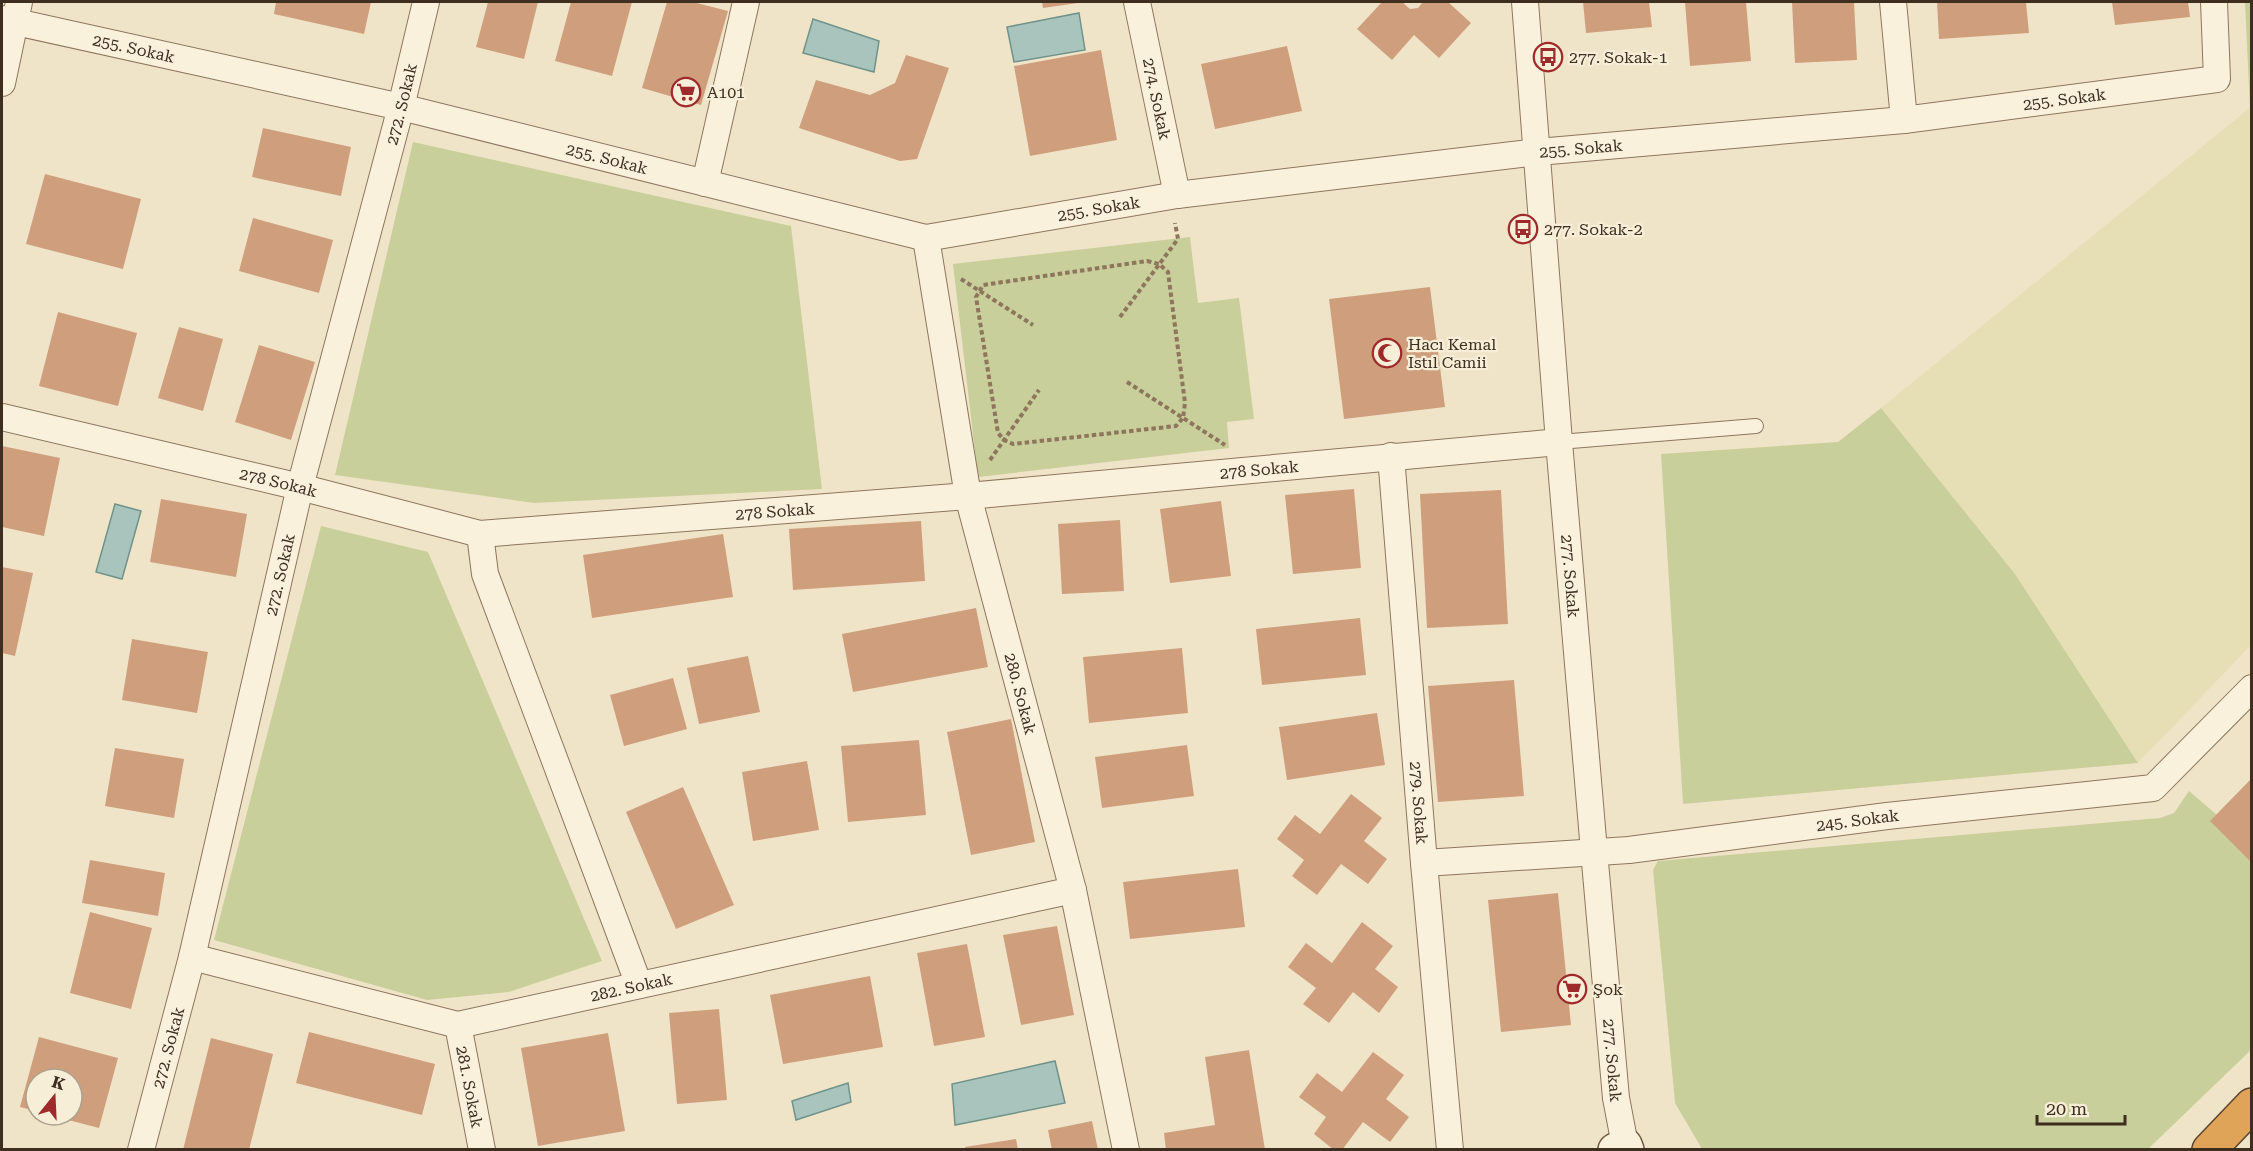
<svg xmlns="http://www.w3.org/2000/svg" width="2253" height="1151" font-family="'Roboto Serif',serif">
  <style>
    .farmland { fill: #e6deb5 }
    .green { fill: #c9cf9b }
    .water { fill: #a9c4bc; stroke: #6f938a; stroke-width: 1.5 }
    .building { fill: #cf9f7d }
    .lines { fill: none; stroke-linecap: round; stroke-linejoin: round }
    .lane-casing { stroke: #8d765c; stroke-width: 16 }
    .street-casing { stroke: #8d765c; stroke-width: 28 }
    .secondary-casing { stroke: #6f573f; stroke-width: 36 }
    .highway-casing { stroke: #5b4430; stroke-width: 36 }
    .path { stroke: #8d765c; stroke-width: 4; stroke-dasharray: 4.5 3; stroke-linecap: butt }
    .lane { stroke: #faf1dc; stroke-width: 14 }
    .street { stroke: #faf1dc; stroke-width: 26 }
    .secondary { stroke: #faf1dc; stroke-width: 33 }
    .highway { stroke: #e0a458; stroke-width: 33 }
    .labels { text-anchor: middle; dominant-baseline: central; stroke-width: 4.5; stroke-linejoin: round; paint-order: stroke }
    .street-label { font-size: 16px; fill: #3d2e20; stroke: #f7eed8 }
    .poi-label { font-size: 16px; fill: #3d2e20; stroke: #f7eed8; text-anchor: start }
  </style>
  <rect width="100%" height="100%" fill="#f0e4c8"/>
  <path class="farmland" d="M2251 107V645L2138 763 2015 574 1881 408Z"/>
  <g class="green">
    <path d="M2245 2H2252V107L2250 109Z"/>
    <path d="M413 142 791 226 822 489 534 503 335 475Z"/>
    <path d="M1190 237 1198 303 1239 298 1254 419 1227 422 1229 448 978 477 953 264Z"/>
    <path d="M1881 408 2015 574 2138 763 1683 804 1661 454 1838 442Z"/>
    <path d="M321 526 428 552 602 961 509 992 427 1000 214 940Z"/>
    <path d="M2189 791 2251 844V1050L2148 1149H1702L1675 1103 1653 870 1658 861 2160 818 2174 813Z"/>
  </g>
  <g class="water">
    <path d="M1079 13 1085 50 1014 62 1007 27Z"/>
    <path d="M813 19 879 41 874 72 803 53Z"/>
    <path d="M115 504 141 511 122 579 96 572Z"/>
    <path d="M1055 1061 1065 1103 955 1125 952 1084Z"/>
    <path d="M848 1083 851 1102 796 1120 792 1101Z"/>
  </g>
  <g class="building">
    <path d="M276 2H371L364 34 274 14Z"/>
    <path d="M488 2H538L524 59 476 47Z"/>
    <path d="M571 2H632L612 76 555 61Z"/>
    <path d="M667 2H693L728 11 701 105 642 88Z"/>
    <path d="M1042 2H1078V3L1043 8Z"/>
    <path d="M1382 2H1402L1410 9 1418 8 1423 2H1448L1471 23 1439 58 1414 35 1392 60 1357 29Z"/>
    <path d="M1583 2H1649L1652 27 1586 33Z"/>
    <path d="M1685 2H1746L1751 61 1690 66Z"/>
    <path d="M1792 2H1854L1857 60 1795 63Z"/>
    <path d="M1937 2H2026L2029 33 1939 39Z"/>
    <path d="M2112 2H2188L2190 17 2115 25Z"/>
    <path d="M1287 46 1302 111 1215 129 1201 64Z"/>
    <path d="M1101 50 1117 140 1030 156 1014 66Z"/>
    <path d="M906 55 949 68 917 159 900 161 799 128 816 80 870 95 895 83Z"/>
    <path d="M263 128 351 147 341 196 252 177Z"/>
    <path d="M45 174 141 199 123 269 26 244Z"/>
    <path d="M253 218 333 240 319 293 239 271Z"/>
    <path d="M1430 287 1445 407 1344 419 1329 299Z"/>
    <path d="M58 312 137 333 118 406 39 386Z"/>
    <path d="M179 327 223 339 203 411 158 398Z"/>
    <path d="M259 345 315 362 291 440 235 422Z"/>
    <path d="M2 446 60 458 44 536 2 527Z"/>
    <path d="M1354 489 1361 568 1293 574 1285 495Z"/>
    <path d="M1501 490 1508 624 1427 628 1420 494Z"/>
    <path d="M161 499 247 514 236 577 150 562Z"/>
    <path d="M1221 501 1231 576 1170 583 1160 509Z"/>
    <path d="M1120 520 1124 591 1062 594 1058 524Z"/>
    <path d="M921 521 925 581 793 590 789 529Z"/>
    <path d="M723 534 733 597 592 618 583 555Z"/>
    <path d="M2 567 33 573 15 656 2 653Z"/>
    <path d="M976 608 988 667 853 692 842 634Z"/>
    <path d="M1360 618 1366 675 1262 685 1256 629Z"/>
    <path d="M132 639 208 652 197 713 122 700Z"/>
    <path d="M1182 648 1188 713 1089 723 1083 657Z"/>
    <path d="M748 656 760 712 699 724 687 668Z"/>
    <path d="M673 678 687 729 624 746 610 695Z"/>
    <path d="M1514 680 1524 796 1438 802 1428 686Z"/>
    <path d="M1377 713 1385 765 1287 780 1279 727Z"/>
    <path d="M1011 719 1035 842 971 855 947 732Z"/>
    <path d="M919 740 926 815 848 822 841 746Z"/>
    <path d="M1187 745 1194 796 1102 808 1095 757Z"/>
    <path d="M115 748 184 759 174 818 105 806Z"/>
    <path d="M807 761 819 830 753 841 742 772Z"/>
    <path d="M2252 778V863L2210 821Z"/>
    <path d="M683 787 734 905 676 929 626 812Z"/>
    <path d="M1351 794 1382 818 1364 841 1387 859 1368 884 1341 864 1317 895 1292 876 1304 860 1277 839 1295 815 1320 834Z"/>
    <path d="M90 860 165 873 158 916 82 903Z"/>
    <path d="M1238 869 1245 927 1130 939 1123 882Z"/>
    <path d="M1558 893 1571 1025 1501 1032 1488 900Z"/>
    <path d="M90 912 152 928 131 1009 70 993Z"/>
    <path d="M1362 922 1393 946 1375 969 1398 987 1379 1013 1353 992 1329 1023 1303 1004 1316 988 1288 967 1306 943 1332 963Z"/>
    <path d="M1057 926 1074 1015 1021 1025 1003 935Z"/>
    <path d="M967 944 985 1037 934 1046 917 953Z"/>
    <path d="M870 976 883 1047 783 1064 770 995Z"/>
    <path d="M719 1009 727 1100 677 1104 669 1013Z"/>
    <path d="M309 1032 435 1064 422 1115 296 1083Z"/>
    <path d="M608 1033 625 1131 538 1146 521 1048Z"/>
    <path d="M39 1037 118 1058 99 1128 53 1116 72 1115V1079H36V1111L20 1107Z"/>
    <path d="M211 1038 273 1054 249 1150H183Z"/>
    <path d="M1249 1050 1265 1150H1166L1164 1133 1215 1125 1205 1057Z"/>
    <path d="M1373 1052 1404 1075 1386 1099 1409 1117 1390 1142 1363 1122 1342 1150H1334L1314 1134 1326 1117 1299 1097 1317 1073 1342 1092Z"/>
    <path d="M1092 1121 1098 1150H1052L1048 1130Z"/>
    <path d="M1016 1139 1018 1150H965V1147Z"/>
  </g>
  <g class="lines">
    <g class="lane-casing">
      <path id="lane" d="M1559 442 1756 426"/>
    </g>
    <g class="street-casing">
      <g id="street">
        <path id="s1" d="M1137 2 1177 195"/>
        <path id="s2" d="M1525 2 1559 442 1594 851 1616 1098 1625 1145"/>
        <path d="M1893 2 1904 120"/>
        <path id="s3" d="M2 19 401 107 926 238 1177 195 1538 152 1904 120 2217 79 2214 2"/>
        <path d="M2 83 19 2"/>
        <path d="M705 183 746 2"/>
        <path id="s4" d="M926 238 968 496 1073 890 1126 1150"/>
        <path id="s5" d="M2 417 300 487 480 534 968 496 1559 442"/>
        <path id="s6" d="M1391 456 1424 863 1450 1150"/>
        <path d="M480 534 485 574 639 985"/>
        <path id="s7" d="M1424 863 1629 850 1887 816 2153 788 2252 688"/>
        <path id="s8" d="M192 957 458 1025 1073 890"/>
        <path id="s9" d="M458 1025 482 1150"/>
        <path id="s10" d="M141 1150 192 957 300 487 401 107 426 2"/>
      </g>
    </g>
    <g class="secondary-casing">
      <path id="secondary" d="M1615 1150 1625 1145 1627 1150"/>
    </g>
    <g class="highway-casing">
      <path id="highway" d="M2209 1150 2252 1105"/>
    </g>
    <g class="path">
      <path d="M1147 261 1159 264 1168 272 1185 403 1183 418 1176 426 1013 444 1004 440 998 433 976 297 983 285Z"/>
      <path d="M961 279 1033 325"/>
      <path d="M1120 317 1178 239 1175 223"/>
      <path d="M1127 382 1225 445"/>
      <path d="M990 460 1039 390"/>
    </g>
    <use href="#lane" class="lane"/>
    <use href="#street" class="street"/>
    <use href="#secondary" class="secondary"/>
    <use href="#highway" class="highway"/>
  </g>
  <defs>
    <g id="bus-ring" transform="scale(1.5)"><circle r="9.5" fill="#f7eed8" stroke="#9e2a2b" stroke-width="1.5"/><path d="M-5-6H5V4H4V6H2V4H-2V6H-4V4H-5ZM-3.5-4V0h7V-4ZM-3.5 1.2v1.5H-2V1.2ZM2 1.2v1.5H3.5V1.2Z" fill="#9e2a2b"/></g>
    <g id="supermarket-ring" transform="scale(1.5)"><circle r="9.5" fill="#f7eed8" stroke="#9e2a2b" stroke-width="1.5"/><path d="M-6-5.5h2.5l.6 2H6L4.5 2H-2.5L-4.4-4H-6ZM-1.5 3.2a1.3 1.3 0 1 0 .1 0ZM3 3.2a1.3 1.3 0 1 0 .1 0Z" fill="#9e2a2b"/></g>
    <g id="mosque-ring" transform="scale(1.5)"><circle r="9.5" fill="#f7eed8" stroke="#9e2a2b" stroke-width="1.5"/><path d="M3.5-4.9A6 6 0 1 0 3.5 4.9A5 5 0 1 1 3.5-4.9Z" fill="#9e2a2b"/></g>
  </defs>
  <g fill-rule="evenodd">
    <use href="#bus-ring" x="1548" y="57"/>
    <use href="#supermarket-ring" x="686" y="92"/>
    <use href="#bus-ring" x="1523" y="229"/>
    <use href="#mosque-ring" x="1387" y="353"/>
    <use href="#supermarket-ring" x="1572" y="989"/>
  </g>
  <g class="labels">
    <g class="street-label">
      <text stroke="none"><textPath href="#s3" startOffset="135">255. Sokak</textPath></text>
      <text stroke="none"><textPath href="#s1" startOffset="99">274. Sokak</textPath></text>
      <text stroke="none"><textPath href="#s3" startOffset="2097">255. Sokak</textPath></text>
      <text stroke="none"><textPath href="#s10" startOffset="1078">272. Sokak</textPath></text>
      <text stroke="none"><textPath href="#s3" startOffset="1611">255. Sokak</textPath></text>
      <text stroke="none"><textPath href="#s3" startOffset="621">255. Sokak</textPath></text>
      <text stroke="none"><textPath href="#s3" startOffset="1125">255. Sokak</textPath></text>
      <text stroke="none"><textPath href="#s5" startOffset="1274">278 Sokak</textPath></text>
      <text stroke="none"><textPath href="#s5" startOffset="284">278 Sokak</textPath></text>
      <text stroke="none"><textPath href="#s5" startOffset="788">278 Sokak</textPath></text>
      <text stroke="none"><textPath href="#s10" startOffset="592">272. Sokak</textPath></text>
      <text stroke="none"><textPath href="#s2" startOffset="576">277. Sokak</textPath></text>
      <text stroke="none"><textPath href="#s4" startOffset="466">280. Sokak</textPath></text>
      <text stroke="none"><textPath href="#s6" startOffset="348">279. Sokak</textPath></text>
      <text stroke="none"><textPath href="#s7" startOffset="436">245. Sokak</textPath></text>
      <text stroke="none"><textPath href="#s8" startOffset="452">282. Sokak</textPath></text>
      <text stroke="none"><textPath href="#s10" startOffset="106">272. Sokak</textPath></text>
      <text stroke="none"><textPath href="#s2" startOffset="1062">277. Sokak</textPath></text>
      <text stroke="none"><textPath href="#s9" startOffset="63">281. Sokak</textPath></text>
    </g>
    <g class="poi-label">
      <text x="1569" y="57">277. Sokak-1</text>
      <text x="707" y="92">A101</text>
      <text x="1544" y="229">277. Sokak-2</text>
      <text x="1408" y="344">Hacı Kemal<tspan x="1408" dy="18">Istıl Camii</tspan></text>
      <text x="1593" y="989">Şok</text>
    </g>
  </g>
  <rect width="2253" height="1151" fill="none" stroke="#3d2e20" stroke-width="6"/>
  <g transform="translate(54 1097) rotate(18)"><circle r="28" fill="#f7eed8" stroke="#ada18e" stroke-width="1.5"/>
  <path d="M0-4.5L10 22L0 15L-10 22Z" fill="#9e2a2b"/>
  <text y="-9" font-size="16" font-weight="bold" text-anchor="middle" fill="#3d2e20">K</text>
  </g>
  <path d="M2037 1115v9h88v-9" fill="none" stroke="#3d2e20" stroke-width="3"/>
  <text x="2046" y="1115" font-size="18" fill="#3d2e20" stroke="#f7eed8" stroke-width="4.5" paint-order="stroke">20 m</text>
</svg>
